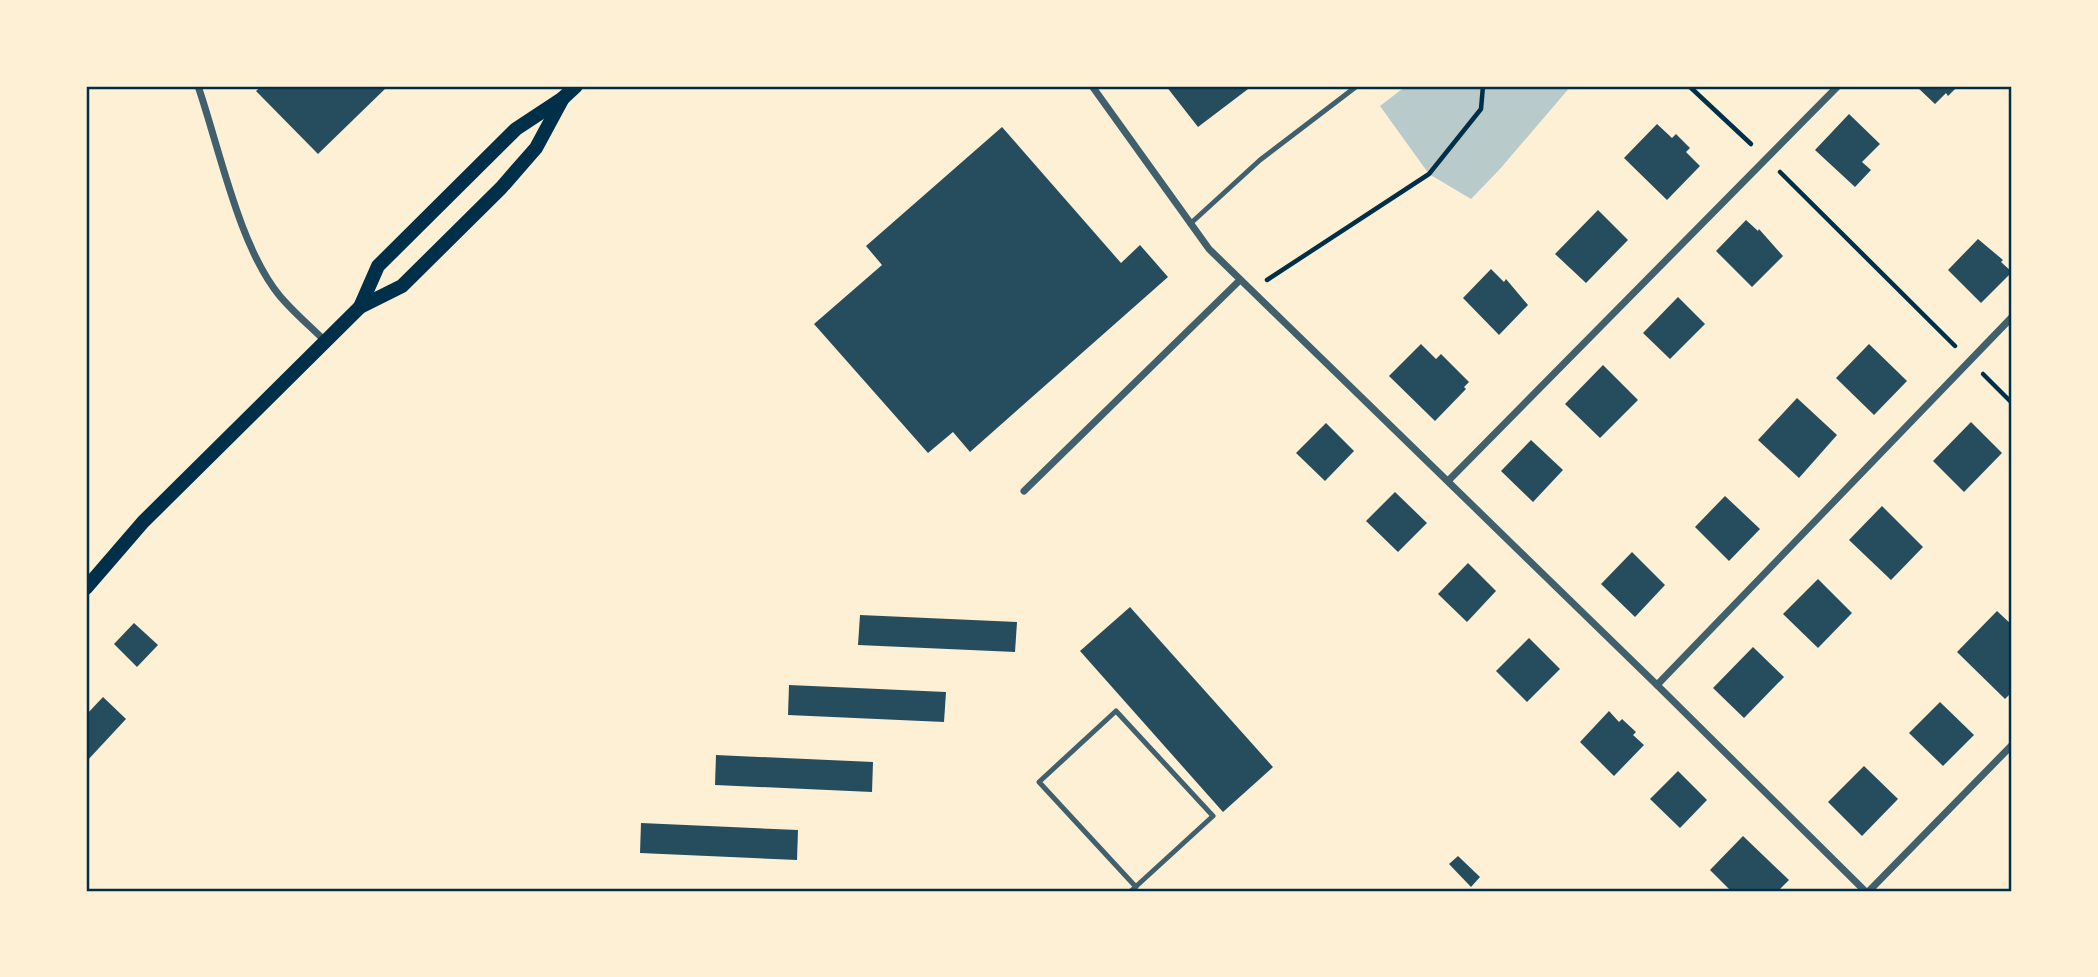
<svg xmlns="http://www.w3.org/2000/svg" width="2098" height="977" font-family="'DejaVu Sans',sans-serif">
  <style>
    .green { fill: #b9caca }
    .building { fill: #264d5e }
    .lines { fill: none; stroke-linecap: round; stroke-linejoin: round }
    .path { stroke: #003049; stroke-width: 4.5 }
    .service { stroke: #3f606c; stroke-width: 5 }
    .minor { stroke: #3f606c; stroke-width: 7 }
    .secondary { stroke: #003049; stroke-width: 14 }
    .neatline { fill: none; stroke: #003049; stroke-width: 2.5 }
  </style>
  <rect width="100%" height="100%" fill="#fdf0d5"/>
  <path class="green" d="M1406 86H1571L1500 169 1471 199 1429 174 1380 106Z"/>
  <g class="building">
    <path d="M262 86H388L318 154 256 91Z"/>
    <path d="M1166 86H1252L1198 127Z"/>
    <path d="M1916 86H1958L1948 96 1946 93 1935 104Z"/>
    <path d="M1849 114 1880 144 1862 162 1871 170 1855 187 1815 150Z"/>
    <path d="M1657 124 1672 138 1676 134 1690 148 1686 152 1700 166 1667 200 1624 158Z"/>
    <path d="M1002 127 1121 263 1140 245 1168 277 970 452 953 432 928 453 814 324 882 265 866 246Z"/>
    <path d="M1598 210 1628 240 1586 283 1555 254Z"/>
    <path d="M1746 220 1758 231 1759 229 1783 256 1752 287 1716 251Z"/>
    <path d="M1978 239 2003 260 2001 262 2012 272 1981 303 1948 270Z"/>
    <path d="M1491 269 1504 282 1506 279 1528 305 1499 335 1463 298Z"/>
    <path d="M1678 297 1705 324 1670 359 1643 333Z"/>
    <path d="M1421 344 1436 359 1441 354 1469 382 1464 387 1466 389 1435 421 1389 376Z"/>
    <path d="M1869 344 1907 381 1874 415 1836 378Z"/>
    <path d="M1603 365 1638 400 1600 438 1565 404Z"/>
    <path d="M1797 398 1837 435 1799 478 1758 440Z"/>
    <path d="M1971 422 2002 453 1964 492 1933 461Z"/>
    <path d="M1326 423 1354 451 1325 481 1296 453Z"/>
    <path d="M1531 440 1563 470 1533 502 1501 471Z"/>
    <path d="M1395 492 1427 523 1398 552 1366 521Z"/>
    <path d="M1725 496 1760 529 1729 561 1695 527Z"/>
    <path d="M1882 506 1923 547 1891 580 1849 540Z"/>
    <path d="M1632 552 1665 585 1635 617 1601 584Z"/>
    <path d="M1468 563 1496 591 1467 622 1438 594Z"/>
    <path d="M1818 579 1852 613 1818 648 1783 614Z"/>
    <path d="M1130 607 1273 767 1223 812 1080 651Z"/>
    <path d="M1997 611 2012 625V692L2005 699 1957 652Z"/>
    <path d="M860 615 1017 622 1015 652 858 645Z"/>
    <path d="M134 623 158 645 137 667 114 644Z"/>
    <path d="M1529 638 1560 669 1527 702 1496 671Z"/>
    <path d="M1753 647 1784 677 1744 718 1713 688Z"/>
    <path d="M789 685 946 692 944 722 788 715Z"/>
    <path d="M103 697 126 719 86 762V715Z"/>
    <path d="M1940 702 1974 735 1943 766 1909 733Z"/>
    <path d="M1609 711 1619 722 1622 719 1636 732 1633 735 1644 745 1614 776 1580 742Z"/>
    <path d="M716 755 873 762 872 792 715 785Z"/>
    <path d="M1864 766 1898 799 1862 836 1828 802Z"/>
    <path d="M1678 771 1707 800 1680 828 1650 799Z"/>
    <path d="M641 823 798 830 797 860 640 853Z"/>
    <path d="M1743 836 1789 880 1778 891H1731L1710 870Z"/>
    <path d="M1458 856 1480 877 1471 887 1449 864Z"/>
  </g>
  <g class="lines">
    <g class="path">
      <path d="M1689 86 1751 144"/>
      <path d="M1780 172 1955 346"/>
      <path d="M1267 280 1429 174 1481 109 1483 86"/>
      <path d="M1983 374 2012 403"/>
    </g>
    <g class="service">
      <path d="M1190 224 1260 160 1357 86"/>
      <path d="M1131 891 1213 816 1116 711 1039 782 1136 887"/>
    </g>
    <g class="minor">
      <path d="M198 86C219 147 239 246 279 295 293 312 310 326 325 341"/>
      <path d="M1092 86 1209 249 1657 685 1865 891"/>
      <path d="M1448 481 1838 86"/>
      <path d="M1024 491 1240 280"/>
      <path d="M1657 685 2012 317"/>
      <path d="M1869 891 2012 745"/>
    </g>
    <g class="secondary">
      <path d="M360 307 378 266 516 129 563 98 576 86"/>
      <path d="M86 588 143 522 360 307 402 286 501 188 536 148 563 98"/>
    </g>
  </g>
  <rect width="2098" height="977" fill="none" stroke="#fdf0d5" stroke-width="175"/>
  <rect x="88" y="88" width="1922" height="802" class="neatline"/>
</svg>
